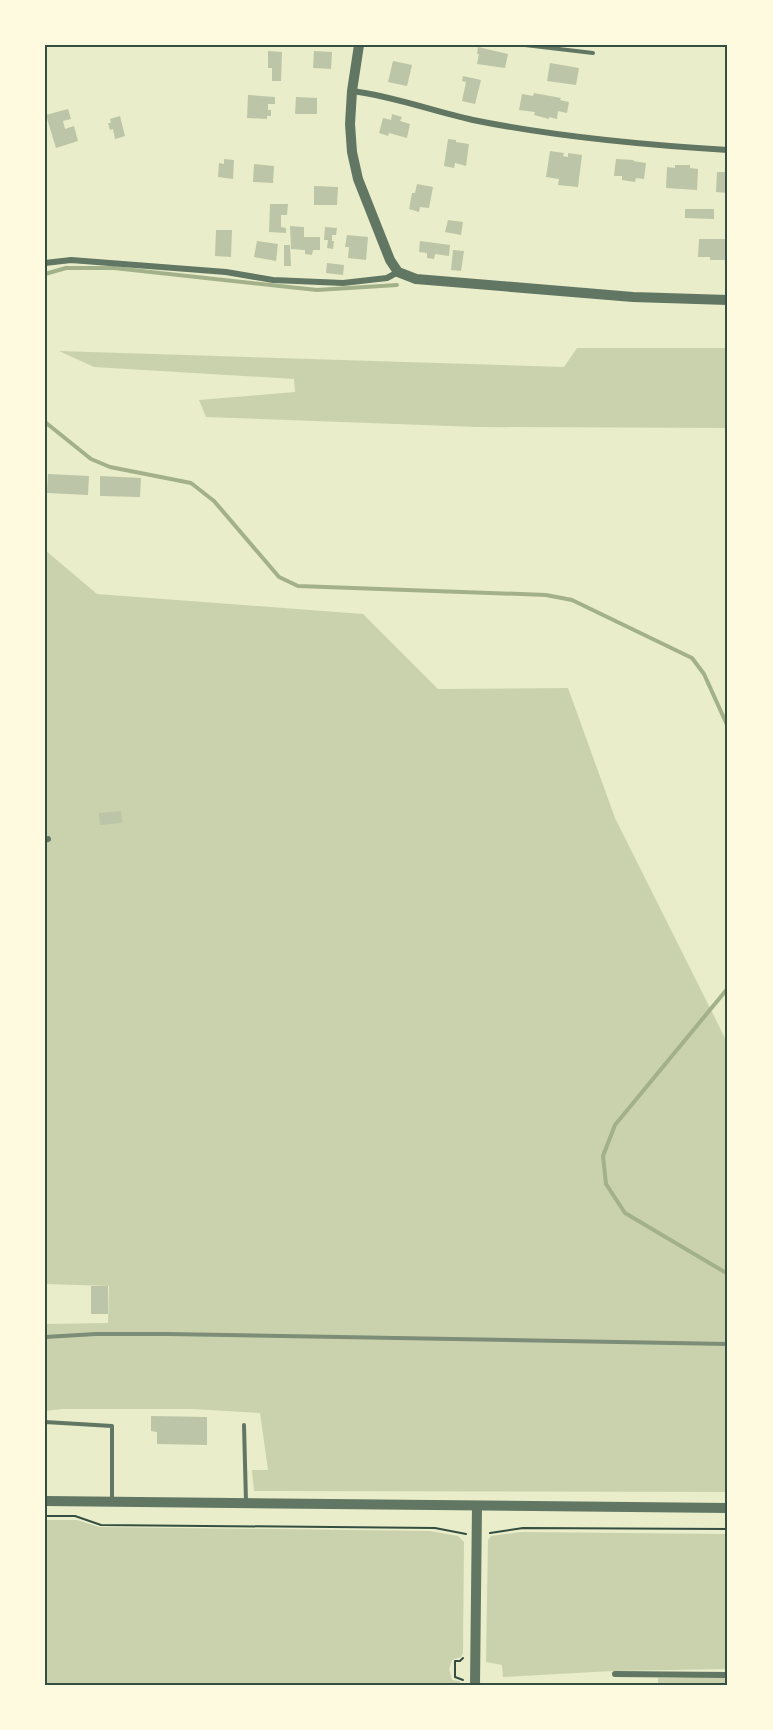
<svg xmlns="http://www.w3.org/2000/svg" width="773" height="1730" font-family="'Libre Baskerville',serif">
  <style>
    .green { fill: #cad2ad }
    .lines { fill: none; stroke-linecap: round; stroke-linejoin: round }
    .stream { stroke: #a3b18a; stroke-width: 4 }
    .building { fill: #bcc5a7 }
    .path { stroke: #344e41; stroke-width: 2 }
    .service { stroke: #617663; stroke-width: 4 }
    .minor { stroke: #617663; stroke-width: 6 }
    .tertiary { stroke: #617663; stroke-width: 10 }
    .rail { stroke: #7c8e77; stroke-width: 4 }
    .neatline { fill: none; stroke: #344e41; stroke-width: 2 }
  </style>
  <rect width="100%" height="100%" fill="#e9edc9"/>
  <g class="green">
    <path d="M577 348H728V428L477 427 206 417 199 400 295 392 294 379 94 367 59 351 564 367Z"/>
    <path d="M45 550 97 594 363 614 438 689 568 688 615 818 728 1044V1492L254 1491 252 1470H268L260 1413 193 1409H62L45 1411V1324L108 1323 109 1286 45 1284Z"/>
    <path d="M45 1520H77L99 1527 430 1531 458 1536 464 1542 463 1653 461 1657 452 1660 449 1669 452 1680 459 1681 462 1685H45Z"/>
    <path d="M521 1532 728 1534V1669L612 1671 503 1677 502 1665 486 1662 488 1540 491 1536Z"/>
    <path d="M728 1677V1685H658V1678Z"/>
  </g>
  <g class="lines">
    <g class="stream">
      <path d="M45 274 66 268H114L317 290 397 285"/>
      <path d="M45 422 91 459 110 467 191 483 214 501 279 577 298 586 546 595 572 600 692 658 704 674 728 727"/>
      <path d="M728 988 615 1125 603 1156 606 1184 625 1213 728 1274"/>
    </g>
  </g>
  <g class="building">
    <path d="M478 47 508 54 505 68 477 64 479 54H477Z"/>
    <path d="M268 51 282 52 281 81H272V68H268Z"/>
    <path d="M314 51 332 52 331 69 313 68Z"/>
    <path d="M393 61 412 65 407 86 388 82Z"/>
    <path d="M550 63 579 68 576 85 547 81Z"/>
    <path d="M463 76 481 80 475 104 462 101 466 82 462 81Z"/>
    <path d="M534 93 561 98 560 100 569 102 567 113 558 111 557 119 549 117V119L534 115 535 112 519 110 522 94 533 96Z"/>
    <path d="M248 95 275 97V104H268V110H271V116H267V119L247 118Z"/>
    <path d="M296 97 317 98V114H295Z"/>
    <path d="M68 109 71 119 63 121 65 129 74 126 78 141 56 148 46 115Z"/>
    <path d="M392 114 402 117 400 121 410 124 407 138 389 133 388 136 379 133 383 118 391 120Z"/>
    <path d="M120 116 125 136 115 139 113 129 110 130 108 123H111L110 119Z"/>
    <path d="M448 139 456 140V142L469 144 466 166 455 163 454 168 444 166Z"/>
    <path d="M550 151 564 153 563 156 568 157V153L582 155 578 187 558 185 559 179 546 177Z"/>
    <path d="M224 159 234 160 233 179 218 177 219 163 224 164Z"/>
    <path d="M616 159 634 160 633 161 646 163 644 179 636 178 635 182 622 180V176H614Z"/>
    <path d="M254 164 274 166 273 183 253 182Z"/>
    <path d="M675 165H690V168L698 169 697 190 666 188 667 167 675 168Z"/>
    <path d="M726 170H728V193L716 192 717 172H725Z"/>
    <path d="M417 184 433 187 429 208 420 207 419 212 409 209 412 193H415Z"/>
    <path d="M314 186 338 187 337 205H314Z"/>
    <path d="M270 204H288L287 215H281V227L286 228V233L269 232Z"/>
    <path d="M685 209H714V219L685 218Z"/>
    <path d="M448 220 463 222 461 235 445 232Z"/>
    <path d="M290 226 304 227V237H320V250H313L312 255 305 254V250L291 249Z"/>
    <path d="M325 227 337 228 336 235H332V241H334L333 249 327 248 328 240H324Z"/>
    <path d="M216 230H232L231 257 215 256Z"/>
    <path d="M347 235 368 237 366 260 348 258 349 247H345Z"/>
    <path d="M699 239H727V260H710V257H698Z"/>
    <path d="M257 241 278 244 276 261 254 257Z"/>
    <path d="M420 241 450 245 449 256 435 254 434 259 427 258V253L419 252Z"/>
    <path d="M284 245H290L291 266H284Z"/>
    <path d="M453 250 464 251 461 271 451 270Z"/>
    <path d="M327 263 344 265 343 275 326 273Z"/>
    <path d="M48 474 89 476 88 495 47 493Z"/>
    <path d="M100 476 141 478 140 497 100 496Z"/>
    <path d="M121 811 122 823 100 825 99 813Z"/>
    <rect x="91" y="1286" width="17" height="28"/>
    <path d="M151 1416 207 1417V1445L157 1444V1432L151 1431Z"/>
  </g>
  <g class="lines">
    <g class="path">
      <path d="M45 1516H75L101 1525 435 1528 466 1534"/>
      <path d="M490 1533 523 1528 728 1529"/>
      <path d="M463 1658 460 1661H455V1677L463 1680"/>
    </g>
    <g class="service">
      <path d="M525 45 593 53"/>
      <path d="M45 1422 112 1426V1501"/>
      <path d="M244 1425 246 1502"/>
    </g>
    <g class="minor">
      <path d="M352 91C393 96 432 111 473 120 556 137 643 145 728 150"/>
      <path d="M45 263 71 260 226 272 273 280 343 283 387 278 398 272"/>
      <path d="M45 840 48 839"/>
      <path d="M615 1674 728 1675"/>
    </g>
    <g class="tertiary">
      <path d="M359 45 352 91 350 124 352 152 358 179 390 260 398 272 416 279 633 297 728 300"/>
      <path d="M45 1501 728 1508"/>
      <path d="M475 1685 477 1506"/>
    </g>
    <path class="rail" d="M45 1337 96 1334H167L728 1344"/>
  </g>
  <rect width="773" height="1730" fill="none" stroke="#fefae0" stroke-width="93"/>
  <rect x="46" y="46" width="680" height="1638" class="neatline"/>
</svg>
